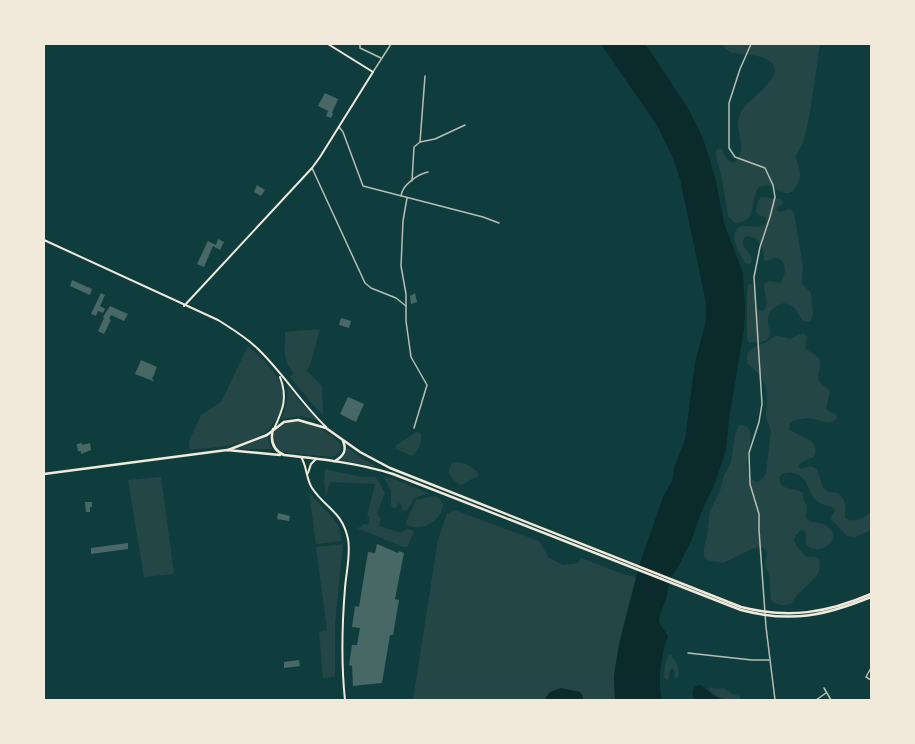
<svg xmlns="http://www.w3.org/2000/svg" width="915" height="744" font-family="'Roboto Condensed',sans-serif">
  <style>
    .green { fill: #244646 }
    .water { fill: #0a2a2b }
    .building { fill: #486865 }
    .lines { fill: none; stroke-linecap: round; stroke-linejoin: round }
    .minor { stroke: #b8beb3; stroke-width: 1.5 }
    .secondary { stroke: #f1e9da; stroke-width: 2 }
    .primary { stroke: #f1e9da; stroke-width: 2.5 }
  </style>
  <rect width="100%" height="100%" fill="#0f3d3e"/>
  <g class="green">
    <path d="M721 44H820L810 113 803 143 796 155C796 162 800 168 800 174 800 181 795 194 786 193 774 192 775 182 759 187 749 198 759 223 735 223L728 216 722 179 716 157V150L721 148C725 154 726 164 735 162 748 149 735 132 739 117 740 113 742 109 745 106 753 97 792 71 766 59 756 54 743 55 732 53L727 50Z"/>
    <path d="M761 197 781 199 783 203 782 205 777 207 776 210 780 212 790 209 794 213 803 266 802 283 811 293 813 314 811 320 807 322 803 321C795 310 799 309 784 303 775 306 766 312 768 323 768 326 770 330 770 333 769 343 757 343 749 342L747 338V293L748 285 750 284 753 285 757 307 759 310 763 311C771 304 763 293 764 284L769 281 780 283C790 271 784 250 767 261L764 260C763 247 761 237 746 236L743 240V245C746 251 752 254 752 261L749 264 745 263C740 253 728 237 739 227 749 223 757 231 766 223V218L759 215 756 212 758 202Z"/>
    <path d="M320 329 310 366 306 370 322 386 323 414 316 408 290 377 294 373C282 361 285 349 285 332Z"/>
    <path d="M803 333 807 337 805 346 806 349C809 352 814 353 817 356 825 363 816 372 819 380 821 385 827 387 830 391L826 409 831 413 836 414 837 418C830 426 824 421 815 419 808 417 795 419 790 423L789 429C797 437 822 438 814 457 808 460 801 460 798 467L801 469 811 466 817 469 823 488 829 492 838 493C848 502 845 505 845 517 852 525 866 518 871 511V530L855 537 847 536 831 519 832 515 835 511 834 508C828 504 820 506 815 499 807 491 810 481 797 474 792 472 787 472 782 474L779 478 781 485C788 491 795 486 803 493V499L807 505 806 518C813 526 821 519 830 529 841 541 819 556 808 546 804 542 807 536 805 531L801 530 796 535 794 540 796 545 806 557H816L819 559C826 578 798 588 792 603 785 607 776 605 771 600L769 573 765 566 767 553 765 549 762 547 754 548 723 563 712 561 707 560 704 556V547L707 537 710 511 720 491 723 478 731 462 735 435 739 425C760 423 746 456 747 466 747 473 750 479 756 482L762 480 766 473 771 431 766 418 767 393 766 387 761 376 747 363V356L748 352 754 347 765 343 775 336H779L790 339Z"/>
    <path d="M248 346C270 366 293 385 278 416 273 424 268 432 259 436 238 447 212 447 190 450L189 441 201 415 221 402Z"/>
    <path d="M286 384 301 403 318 420 301 416 281 419C286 408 290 396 286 384Z"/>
    <path d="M292 422C296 422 301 422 305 423 317 425 360 447 332 457L281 452C274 447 272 440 274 432L283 424Z"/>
    <path d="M418 432 421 434C423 441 418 452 412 456L396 449 395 446 411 436 414 433Z"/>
    <path d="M268 436 269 443 272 449H235Z"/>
    <path d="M347 447 363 459 376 466V467L341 460 345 454Z"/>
    <path d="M454 462C463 461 475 467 479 475L478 477C471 478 468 482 462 485 456 483 450 478 449 471L451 464Z"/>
    <path d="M325 469 362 477H376L385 493 377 514 381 519 379 526 401 533 407 529 413 530 414 532 407 547H403L357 528 358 527 360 528 363 524 368 525 370 517 367 516 375 484 330 482 326 496 324 482Z"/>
    <path d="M161 477 174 574 144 577 128 480Z"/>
    <path d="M384 477 391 478 429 493 414 498 408 509 405 511 401 510 402 505 398 503 396 508H393L391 505V491Z"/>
    <path d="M309 493 332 517 339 527 342 541 316 544Z"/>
    <path d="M434 496 438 497 443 504C442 521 423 532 407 525L406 522 416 500Z"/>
    <path d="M454 510 539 541 549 558 563 565 578 563 581 558 626 575 636 577C626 617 612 658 615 700H413L438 539 447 514Z"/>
    <path d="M343 544 335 624V677L323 678 319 632 327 630 316 547Z"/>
    <path d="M669 655H671C676 662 682 671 677 678H675L674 670 672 668 670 670 669 678 667 680 664 678C663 672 666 659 669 655Z"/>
    <path d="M711 687 716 689 723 688 732 694 740 696 741 700C728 700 719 700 709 690Z"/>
  </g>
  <g class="water">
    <path d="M601 44H645L651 52 689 110 701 134 706 147 716 181 724 223 743 273 745 308 744 330 729 419 726 451 715 483 701 513 692 539 677 569 672 576 668 588 667 596 660 615 659 622 668 636C667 640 665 644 664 648 660 665 658 683 662 700H615L614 677 615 668 619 645 640 563 663 497 672 481 675 465 685 440 695 362 706 321V303L680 179 673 158 658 127Z"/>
    <path d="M701 685 714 696 721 700H696C692 696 691 691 696 686Z"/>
    <path d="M561 688 580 692 583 696V700H544L550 692Z"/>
  </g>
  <g class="building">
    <path d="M325 93 338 99 332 113 333 114 331 118 326 116 328 111 318 106Z"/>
    <path d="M257 185 265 190 261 196 254 192Z"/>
    <path d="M218 239 224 242 220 250 213 246 204 267 197 264 208 241 216 245Z"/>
    <path d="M72 280 92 289 90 295 70 286Z"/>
    <path d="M101 293 105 295 100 306 105 309 103 313 98 311 96 316 91 314Z"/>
    <path d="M415 293 417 302 411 304 410 296Z"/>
    <path d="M110 306 128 314 124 321 111 315 109 319 111 320 104 334 98 331 104 318 103 317Z"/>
    <path d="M341 318 351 321 349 328 339 325Z"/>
    <path d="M141 360 157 367 152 379 154 380 153 381 135 374Z"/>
    <path d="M348 397 364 404 356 422 340 414Z"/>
    <path d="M82 443V445L90 443 91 450 81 454V451H78L77 446V444Z"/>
    <path d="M85 502H92V507H90V512H86Z"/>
    <path d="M278 513 290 516 289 521 277 519Z"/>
    <path d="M128 543V549L91 554V548Z"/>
    <path d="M377 544 398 553 399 551 404 553 395 599 399 600 393 635H390L382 683 353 686 352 666 349 665 352 645H357L360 628 352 627 355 606 359 607 368 552 375 553Z"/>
    <path d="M299 660 300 666 284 668V662Z"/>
  </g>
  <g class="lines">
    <g class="minor">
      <path d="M360 44V48L381 58"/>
      <path d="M751 44 740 69 729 103V148L735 157 765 168 773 185 775 197 770 217 760 247 754 277 762 404 759 422 749 453 750 484 759 514V530L766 627 775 700"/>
      <path d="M373 72 391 44"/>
      <path d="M339 127 343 132 363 186 483 217 499 223"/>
      <path d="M420 142 425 76"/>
      <path d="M312 168 365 283 371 288 396 298 406 306"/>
      <path d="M412 181 414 147 420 142 435 139 465 125"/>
      <path d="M401 196C402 185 418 174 428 172"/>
      <path d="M407 198 403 221 401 266 406 294V321L411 357 427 385 414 428"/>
      <path d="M688 653 752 660H769"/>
      <path d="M871 668 866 677 871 680"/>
      <path d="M824 688 831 700"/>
      <path d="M816 700 826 693"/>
    </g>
    <g class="secondary">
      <path d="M44 240 218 320C232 329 246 337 258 349 283 373 301 403 326 427"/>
      <path d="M184 306 312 168 320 157 373 72 328 44"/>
      <path d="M274 429C283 409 288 398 280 377"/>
      <path d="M301 457C307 466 306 479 312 488 326 509 342 511 348 539 351 554 346 573 345 588 342 625 341 663 345 700"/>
      <path d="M308 473 311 464 316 459"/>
    </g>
    <g class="primary">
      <path d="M273 429C270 441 273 450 284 455 321 459 358 463 393 474L741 610C791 623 824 616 871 597"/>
      <path d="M228 450 267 435 284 422 298 420 326 428 360 452 390 468 741 607C789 619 827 613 871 594"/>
      <path d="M335 461C344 456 347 450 343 441"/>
      <path d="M44 474 227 450 280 455"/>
    </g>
  </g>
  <rect width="915" height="744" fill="none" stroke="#f1e9da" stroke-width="90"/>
</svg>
